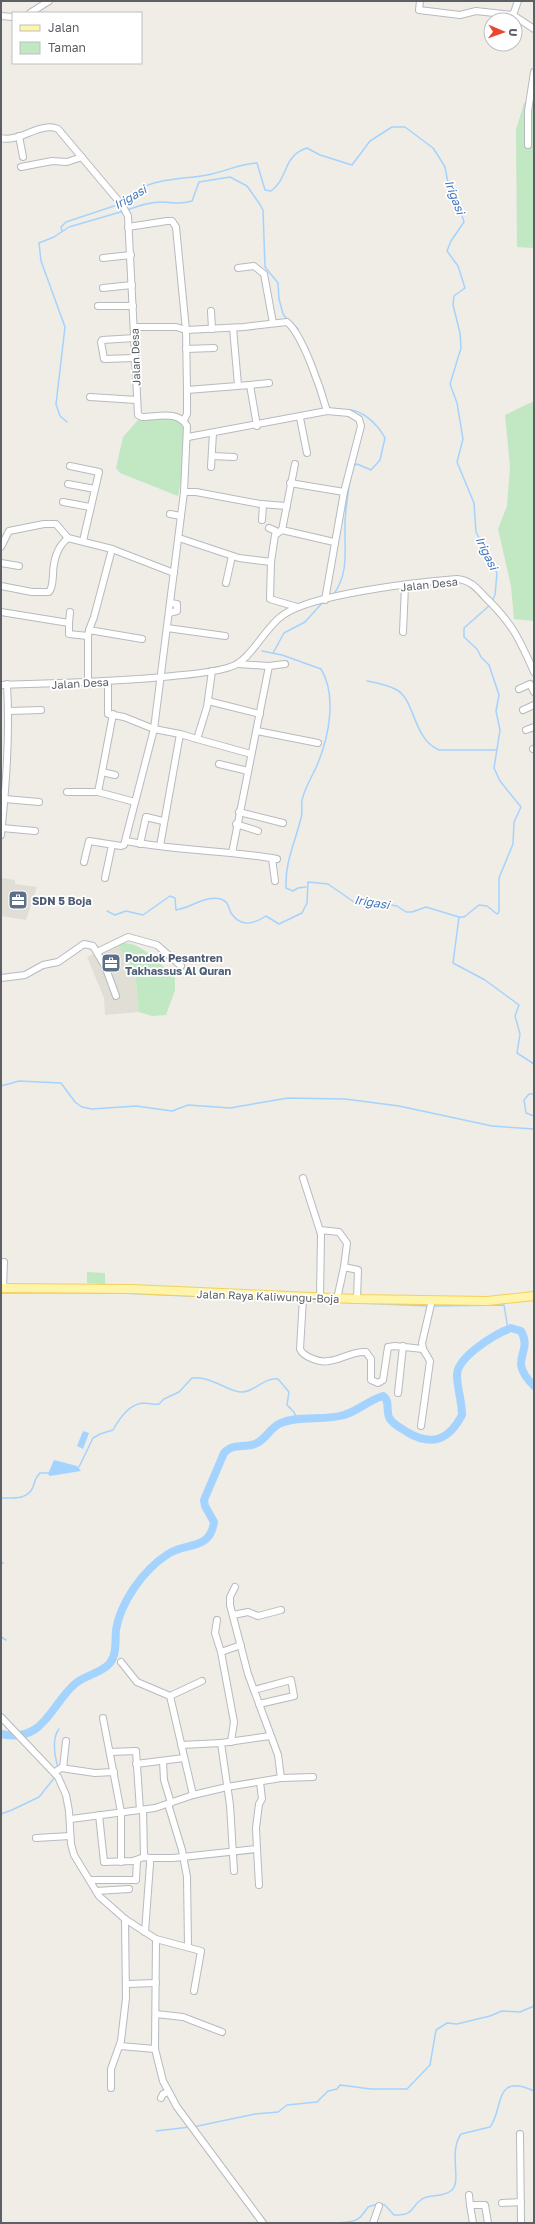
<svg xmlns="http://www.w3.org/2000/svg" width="535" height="2224" font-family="'Golos Text',sans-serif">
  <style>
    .education { fill: #e1dfd5 }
    .green { fill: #c1e7c3 }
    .water { fill: #a5d3ff }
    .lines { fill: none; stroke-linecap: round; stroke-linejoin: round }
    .stream { stroke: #a5d3ff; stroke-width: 1.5 }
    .river { stroke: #a5d3ff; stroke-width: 8 }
    .minor-casing { stroke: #b7babf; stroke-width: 8 }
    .major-casing { stroke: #f3d059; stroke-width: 10 }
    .minor { stroke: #fff; stroke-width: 6 }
    .major { stroke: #fff5aa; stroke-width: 8 }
    .labels { text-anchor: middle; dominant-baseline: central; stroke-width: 3.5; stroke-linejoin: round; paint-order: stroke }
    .street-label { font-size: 11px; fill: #5c6065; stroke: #fff }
    .service-label { font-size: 11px; font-weight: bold; fill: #4e5e75; stroke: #fff; text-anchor: start }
    .water-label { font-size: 12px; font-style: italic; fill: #4178bc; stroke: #fff }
  </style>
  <rect width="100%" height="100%" fill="#efede5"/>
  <g class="education">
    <path d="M2 878 15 880V884L37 887 26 920 1 916Z"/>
    <path d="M118 946 135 973 139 1012 105 1015 104 998 87 957 96 953 101 954Z"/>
  </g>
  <g class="green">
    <path d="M534 102V248L517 247 516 130 524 103Z"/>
    <path d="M534 401V621L514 619 511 586 498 529 507 506 510 466 505 415Z"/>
    <path d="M139 419C150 419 174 414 182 422 191 431 181 483 178 496L120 473 116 468 123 437Z"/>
    <path d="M125 943C144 944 162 966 175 978V990L166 1015 152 1016 139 1012 135 973 118 946Z"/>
    <path d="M87 1272 105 1273V1284L87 1283Z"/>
  </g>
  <g class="water">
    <path d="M83 1431 89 1433 83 1449 77 1446Z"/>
    <path d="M54 1460 77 1466 81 1471 50 1476 48 1474Z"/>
  </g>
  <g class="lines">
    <g class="stream">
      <path d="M123 203C131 198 139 188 148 185 169 177 191 179 212 174 228 170 241 164 257 163L265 190 271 191C289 178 282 156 307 148L320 155 352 165 370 141 392 127H405L433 148 437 154 445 167 448 183 456 196 464 222 451 241 447 251 458 266 465 288 454 296 453 305 460 333 461 348 450 384 457 403 463 439 457 462 474 503 476 532 497 573 495 595 492 601"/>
      <path d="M127 210C138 206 149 202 161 202 175 202 177 205 192 201L199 182 230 177 247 186 259 203 263 210 265 267 278 283 279 299 283 314 287 319"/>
      <path d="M62 231 61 227 66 222 120 204"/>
      <path d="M293 324 298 329 299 334"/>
      <path d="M345 410C362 408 378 425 385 438L380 460 371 470 357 464 353 466"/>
      <path d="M67 422 60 416 56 404 65 327 41 261 39 243 54 237 69 227 124 211"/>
      <path d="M333 595C350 573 344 548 345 521 346 507 348 493 350 479"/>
      <path d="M262 651 282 655 321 669C337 695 329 736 318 763 313 775 305 787 302 800 301 805 303 812 301 818 295 843 285 861 286 888L293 891 298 888 306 887"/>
      <path d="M273 653 284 633 305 622 323 602"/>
      <path d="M367 681C377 683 388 685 397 690 415 700 413 739 439 750H496"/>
      <path d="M107 911 115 915 126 911 143 915 170 896 175 898 176 910C191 908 205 895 221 899 229 902 228 907 231 913 241 928 254 924 266 916L279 924 302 913 307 903 308 882 328 884 354 902 362 904 373 902 397 906 406 912H412L426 907 459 917H464L479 905 487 906 497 914 499 912V878L513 844 514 822 521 807 500 781 494 768 500 730 496 711 499 695 489 665 481 657 477 649 464 637V628L490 605"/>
      <path d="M459 917 453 963 485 980 519 1005 515 1016 520 1034 517 1053 534 1064"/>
      <path d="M1 1086 19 1081 61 1083 75 1102 82 1107 92 1109 136 1106 172 1111 188 1105 230 1108 288 1098 345 1099 399 1106 492 1126 534 1129"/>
      <path d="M534 1094H529L524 1100 526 1113 534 1116"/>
      <path d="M1 1293H120L301 1301"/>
      <path d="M305 1301 355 1303"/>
      <path d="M359 1303 429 1306"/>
      <path d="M433 1306 504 1305 508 1329"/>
      <path d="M79 1467 93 1438 100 1434 113 1430C119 1419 129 1404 143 1403 149 1403 154 1405 159 1404L164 1399 179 1392 192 1378C211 1376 225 1390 240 1392 254 1393 264 1377 278 1379L289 1392 287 1405 294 1412 297 1420"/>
      <path d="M1 1498C12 1498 28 1500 33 1487 35 1481 35 1478 40 1473H49"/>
      <path d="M1 1564 3 1563"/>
      <path d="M1 1637 6 1640"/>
      <path d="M58 1768C55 1757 51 1739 59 1729"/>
      <path d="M1 1814 12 1810 39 1797 55 1777"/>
      <path d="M193 2127 255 2114 278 2112 287 2105 317 2102 328 2091 337 2089 340 2085 371 2089H407L430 2065 436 2030 447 2023 457 2024 490 2016 502 2011 520 2012 534 2006"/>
      <path d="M156 2131 190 2127"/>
      <path d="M381 2204 385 2205 394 2215C415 2216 410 2207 422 2199 431 2194 443 2198 452 2190 462 2180 448 2153 461 2134L490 2127C504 2109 493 2072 534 2091"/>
      <path d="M339 2223C357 2221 358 2222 368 2207L377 2204"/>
    </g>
    <path class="river" d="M1 1734C45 1744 51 1703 76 1683 86 1675 102 1673 110 1663 117 1654 115 1641 116 1630 118 1616 126 1600 134 1588 143 1575 154 1563 168 1554 186 1542 210 1551 214 1522L205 1506 204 1500 224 1453C233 1443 243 1448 255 1444 266 1440 270 1427 281 1423 300 1415 324 1421 344 1415 358 1411 369 1400 383 1396 391 1401 385 1412 390 1419 394 1425 401 1428 407 1432 432 1447 449 1440 462 1415 462 1401 457 1388 457 1375 457 1357 495 1334 511 1328L521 1331C534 1354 506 1358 534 1386"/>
    <g class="minor-casing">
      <g id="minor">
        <path d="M420 1 419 10 460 15 476 11 513 15 534 29"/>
        <path d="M30 13 49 1"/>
        <path d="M513 15 518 1"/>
        <path d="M1 16 13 17"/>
        <path d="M19 136 23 157"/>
        <path d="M1 138C19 143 41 121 58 129L122 205 128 216 138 415 142 417C158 417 178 410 187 426L184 492 154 729 124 845 121 846 89 841 84 862"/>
        <path d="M528 145V111L534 72"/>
        <path d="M21 167 52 161 67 162 82 157"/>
        <path d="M128 227 167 221H172L176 227 186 330 187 390"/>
        <path d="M103 258 131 255"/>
        <path d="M238 268 254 266 264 274 273 323"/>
        <path d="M103 288 132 285"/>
        <path d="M98 306H133"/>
        <path d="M211 311 212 329"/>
        <path d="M134 327H176L186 330 244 327 287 322C303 335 321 390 327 411"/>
        <path d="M233 328 238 385"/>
        <path d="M135 338 102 340 101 342 104 359 135 358"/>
        <path d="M186 349 214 348"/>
        <path d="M250 385 269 383"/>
        <path d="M90 397 137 400"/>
        <path d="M300 418 307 453"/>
        <path d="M184 420 187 414V390L250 385 257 426"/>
        <path d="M188 437 327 411 349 413 359 419 361 426 344 492 325 600"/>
        <path d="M212 456 234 457"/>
        <path d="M70 466 99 472 83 541"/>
        <path d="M211 467 213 433"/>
        <path d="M290 483 344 492"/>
        <path d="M68 484 95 489"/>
        <path d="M184 492H196L260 504 287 506"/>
        <path d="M63 502 90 507"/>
        <path d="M170 514 181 516"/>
        <path d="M262 520 263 504"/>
        <path d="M269 528 278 532"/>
        <path d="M282 530 295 464"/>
        <path d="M179 538 239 558 271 562 270 599 297 607"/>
        <path d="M1 547 9 531 44 524H56L68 538"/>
        <path d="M112 549 94 617 89 630 142 639"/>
        <path d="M271 562 275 535 282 530 334 542"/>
        <path d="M1 563 19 566"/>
        <path d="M226 583 232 556"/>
        <path d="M1 586 32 592H49C53 587 52 582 53 576 53 562 57 547 68 538L112 549 174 573"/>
        <path d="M1 612 69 623V634L88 636 89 630"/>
        <path d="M169 613 177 611V604L170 603"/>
        <path d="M69 623 70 612"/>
        <path d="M167 628 225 636"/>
        <path d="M403 632 405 586"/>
        <path d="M88 636V683"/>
        <path d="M238 664 269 666 285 664"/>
        <path d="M108 681V714L124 717 154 729 180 734"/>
        <path d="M1 685C59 683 116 682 173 676 192 674 212 673 230 667 251 661 264 628 283 615 312 594 419 582 457 579 470 580 477 588 485 597 512 623 519 638 534 672"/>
        <path d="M519 689 530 684 534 692"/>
        <path d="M208 701 260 714"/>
        <path d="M523 710 534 705"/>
        <path d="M9 711 41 710"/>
        <path d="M526 730 534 727"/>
        <path d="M257 731 318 743"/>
        <path d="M197 739 251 754"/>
        <path d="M533 749H534"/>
        <path d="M219 764 248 771"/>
        <path d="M102 772 113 714"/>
        <path d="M67 792H98L135 802"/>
        <path d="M98 792 102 772 115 775"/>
        <path d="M5 799 39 802"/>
        <path d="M239 812 283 823"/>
        <path d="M236 824 258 831"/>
        <path d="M2 828 35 831"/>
        <path d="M1 835C6 785 10 735 7 684"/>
        <path d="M126 841C176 851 227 850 277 859"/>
        <path d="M140 844 146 817 163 821"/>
        <path d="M160 846 180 734 197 739 207 707 212 671"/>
        <path d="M232 853 269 666"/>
        <path d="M272 858 275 881"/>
        <path d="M105 878 112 845"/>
        <path d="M97 952 128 937 157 945 181 966"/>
        <path d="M1 978 25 975 43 965 58 962 84 944 93 946 105 966 116 996"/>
        <path d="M303 1178 321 1234 320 1298"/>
        <path d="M320 1230 339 1232 347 1243 344 1267 358 1270 357 1299"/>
        <path d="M3 1288 4 1262"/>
        <path d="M303 1298 300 1349C303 1357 321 1363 328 1361 342 1360 351 1351 366 1352L371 1359V1380L378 1383 383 1380 388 1347 395 1346 423 1349"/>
        <path d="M337 1299 344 1267"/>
        <path d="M398 1393 403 1346"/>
        <path d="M421 1426 430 1361 423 1349 422 1343 432 1300"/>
        <path d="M235 1587 230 1597V1605L248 1674 278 1755 281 1778"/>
        <path d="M233 1615 248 1612 258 1616 281 1610"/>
        <path d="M217 1620 215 1633 221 1652 241 1645"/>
        <path d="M221 1652 234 1722 231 1742"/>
        <path d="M121 1662 137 1682 170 1696 193 1795"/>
        <path d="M254 1690 291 1680 294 1696 259 1704"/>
        <path d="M170 1696 202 1681"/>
        <path d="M1 1717 58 1777 66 1795 69 1811 71 1844 74 1855 99 1896 125 1919 156 1939 155 2049 163 2081 177 2107 263 2223"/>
        <path d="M103 1718 121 1812V1862"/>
        <path d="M181 1745 221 1743"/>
        <path d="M110 1752 136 1751 140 1810"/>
        <path d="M163 1761 164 1780 171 1803"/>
        <path d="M136 1764 184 1758"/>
        <path d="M63 1768 66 1741"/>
        <path d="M55 1772 61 1768 95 1773 114 1772"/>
        <path d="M168 1804 182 1850 187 1877 188 1946"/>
        <path d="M143 1810 144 1857 150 1858V1864L145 1932"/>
        <path d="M99 1815 104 1862 133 1861 144 1857"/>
        <path d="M71 1819 155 1808 193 1795 227 1787 281 1778 313 1777"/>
        <path d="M36 1838 70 1836"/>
        <path d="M257 1849 256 1828 259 1804 262 1799 260 1782"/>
        <path d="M150 1858H173L257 1849 259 1885"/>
        <path d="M234 1871 230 1805 221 1743 270 1736"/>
        <path d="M91 1880H136L137 1860"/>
        <path d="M96 1891 129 1889"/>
        <path d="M156 1939 201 1951 194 1991"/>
        <path d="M127 1984 156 1983"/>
        <path d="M156 2014 183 2017 222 2032"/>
        <path d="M120 2046 155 2049"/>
        <path d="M111 2088V2069L121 2041 126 1998 125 1919"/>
        <path d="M161 2098 163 2094 168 2092"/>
        <path d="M520 2134 521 2223"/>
        <path d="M469 2195 470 2205"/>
        <path d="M502 2203 521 2202"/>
        <path d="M373 2223 379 2206"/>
        <path d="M473 2223 470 2205H485L488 2223"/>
      </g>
    </g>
    <g class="major-casing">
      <path id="major" d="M1 1288 131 1289 357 1299 487 1301 534 1296"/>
    </g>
    <use href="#minor" class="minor"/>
    <use href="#major" class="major"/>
  </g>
  <defs>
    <g id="office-square" transform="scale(1)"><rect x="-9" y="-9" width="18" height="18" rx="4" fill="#5c6f8a" stroke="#fff"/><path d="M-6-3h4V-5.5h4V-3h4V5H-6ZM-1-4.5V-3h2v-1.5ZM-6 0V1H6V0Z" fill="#fff"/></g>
  </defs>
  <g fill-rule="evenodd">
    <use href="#office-square" x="18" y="900"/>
    <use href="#office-square" x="111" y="963"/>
  </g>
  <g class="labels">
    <g class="street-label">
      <text transform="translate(135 357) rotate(-92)">Jalan Desa</text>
      <text transform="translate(429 584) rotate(-6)">Jalan Desa</text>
      <text transform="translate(80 683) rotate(-3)">Jalan Desa</text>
      <text transform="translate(268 1296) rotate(2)">Jalan Raya Kaliwungu-Boja</text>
    </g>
    <g class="service-label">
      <text x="32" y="900">SDN 5 Boja</text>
      <text x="125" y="957">Pondok Pesantren<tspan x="125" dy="13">Takhassus Al Quran</tspan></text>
    </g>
    <g class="water-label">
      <text transform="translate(130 197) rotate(-30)">Irigasi</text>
      <text transform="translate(455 197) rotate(69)">Irigasi</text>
      <text transform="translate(487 553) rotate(64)">Irigasi</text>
      <text transform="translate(372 902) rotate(9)">Irigasi</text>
    </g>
  </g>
  <rect width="535" height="2224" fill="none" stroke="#5c6065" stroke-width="4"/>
  <rect x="12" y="12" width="130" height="52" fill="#ffffff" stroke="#bebfc1"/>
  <rect x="20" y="25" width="20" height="6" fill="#fff5aa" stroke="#bebfc1"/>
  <text x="48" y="32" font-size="12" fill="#5c6065">Jalan</text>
  <rect x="20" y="42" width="20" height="12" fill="#c1e7c3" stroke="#bebfc1"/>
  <text x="48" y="52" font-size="12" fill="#5c6065">Taman</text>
  <g transform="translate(503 32) rotate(92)"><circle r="19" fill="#ffffff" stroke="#bebfc1"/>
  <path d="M0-3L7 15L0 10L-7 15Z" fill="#ec462e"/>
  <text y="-6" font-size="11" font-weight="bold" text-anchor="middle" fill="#5c6065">U</text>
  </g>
</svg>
